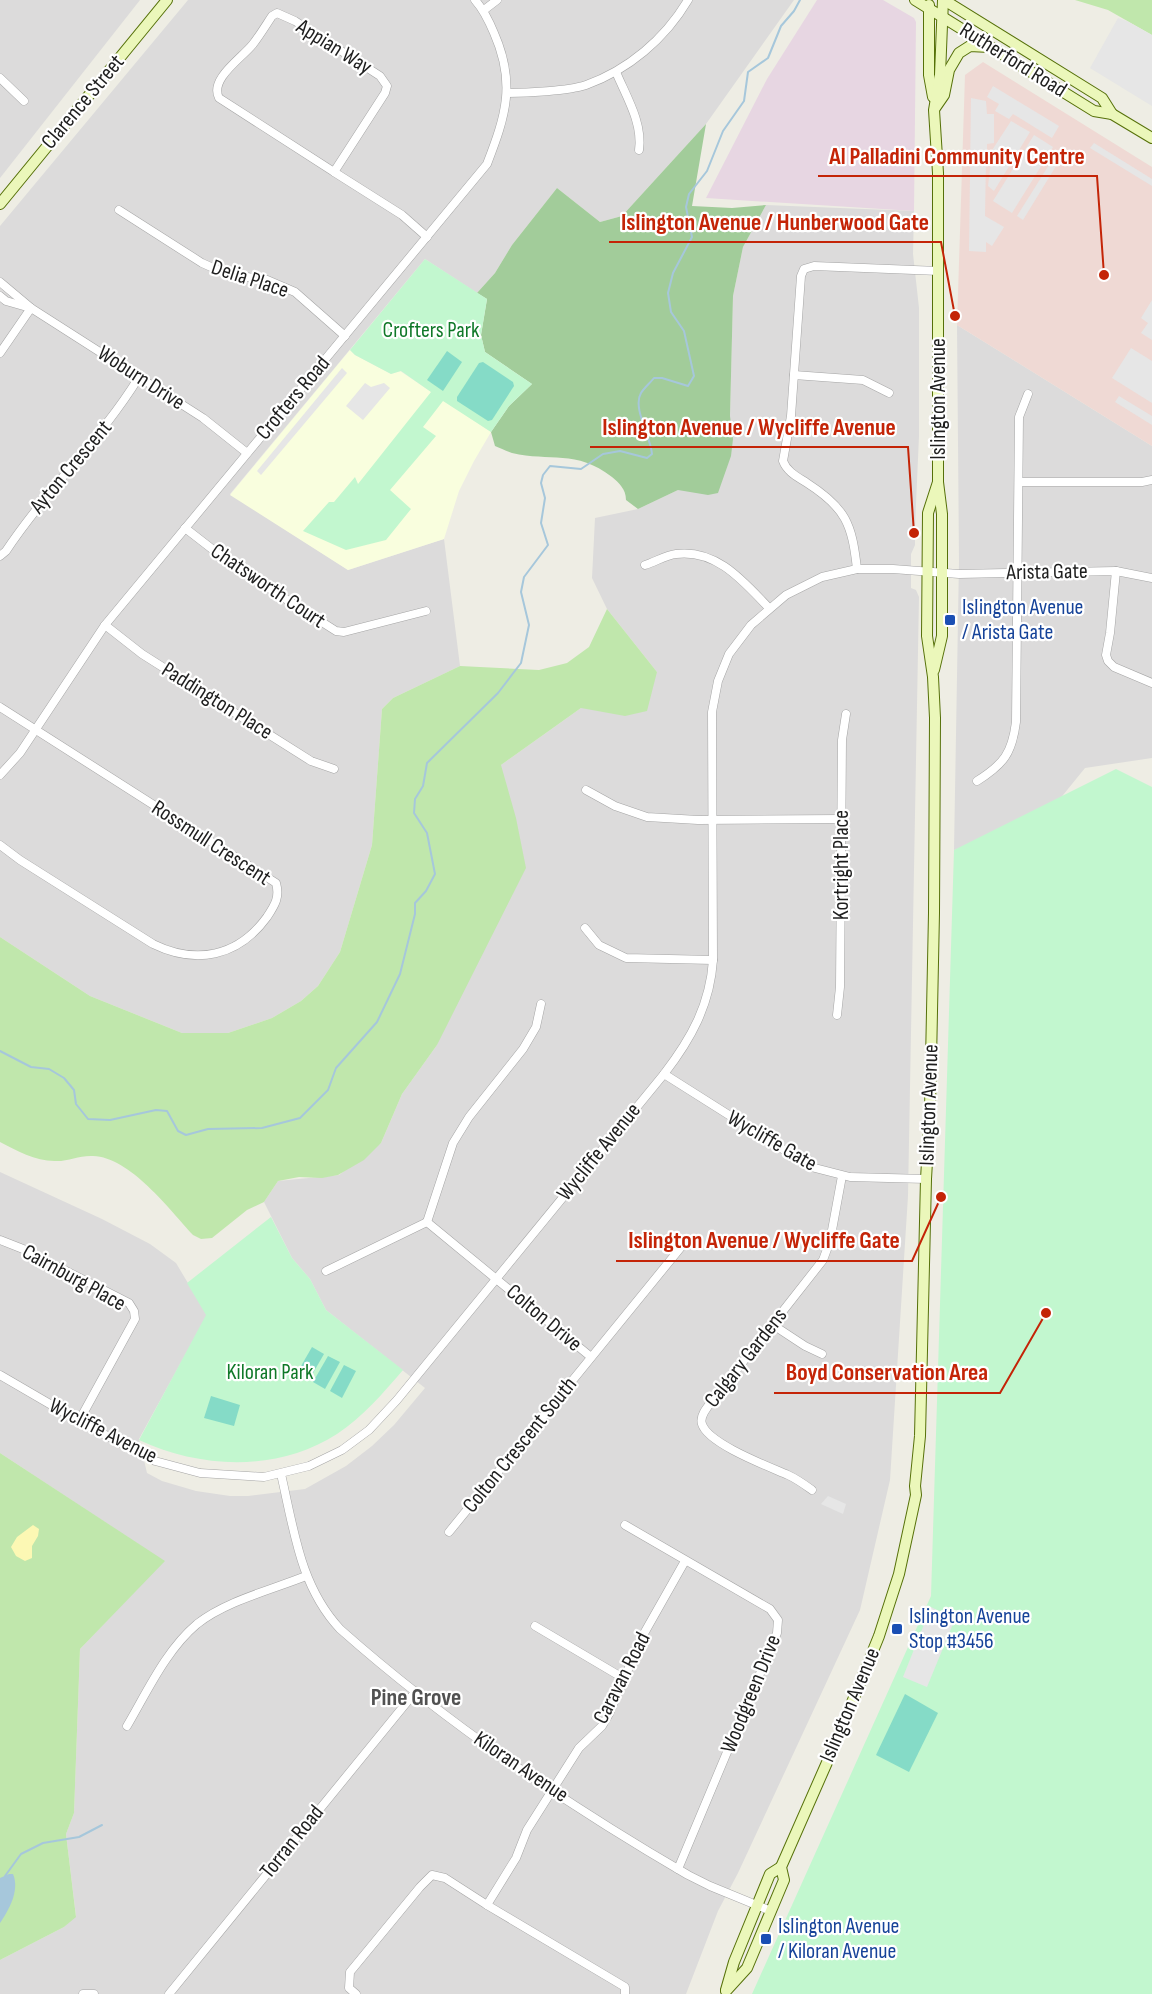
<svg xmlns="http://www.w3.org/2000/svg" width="1152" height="1994" font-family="'Sofia Sans Condensed',sans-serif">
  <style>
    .residential { fill: #dcdbdb }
    .commercial { fill: #efd9d4 }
    .industrial { fill: #e7d6e2 }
    .education { fill: #f9fede }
    .grass { fill: #c0e7ac }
    .forest { fill: #a2cc9a }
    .sand { fill: #fcf8b4 }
    .park { fill: #c2f7cf }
    .pitch { fill: #85dbc7 }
    .parking { fill: #e6e6e6 }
    .water { fill: #a6c7db }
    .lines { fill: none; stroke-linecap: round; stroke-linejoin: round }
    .stream { stroke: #a6c7db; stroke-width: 2 }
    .street-casing { stroke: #a5a5a5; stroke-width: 9 }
    .secondary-casing { stroke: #567109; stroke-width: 12 }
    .street { stroke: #fff; stroke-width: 8 }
    .secondary { stroke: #ebf7ba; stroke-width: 10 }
    .transit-dot { fill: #1a4fb4; stroke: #fff; stroke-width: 2 }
    .labels { text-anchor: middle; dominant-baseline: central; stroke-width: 4.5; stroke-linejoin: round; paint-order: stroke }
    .street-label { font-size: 22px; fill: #1e1e1e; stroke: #fff }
    .park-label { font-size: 22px; fill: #0f7828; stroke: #fff }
    .transit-label { font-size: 22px; fill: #164399; stroke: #fff; text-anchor: start }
    .neighbourhood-label { font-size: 24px; font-weight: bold; fill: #515151; stroke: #fff }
    .leader { fill: none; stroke: #c42407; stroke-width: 2 }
    .callout-dot { fill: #c42407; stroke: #fff; stroke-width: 2 }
    .callout-label { font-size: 24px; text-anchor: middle; font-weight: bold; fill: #c42407; stroke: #fff; stroke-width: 4.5; stroke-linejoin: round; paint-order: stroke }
  </style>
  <rect width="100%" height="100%" fill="#eeede4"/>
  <g class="residential">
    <path d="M0 0H140L0 178Z"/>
    <path d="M188 0H794L706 124 622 216 600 222 557 188 512 245 495 273 477 293 425 259 230 494 348 570 444 539 460 666 393 698 382 709 372 845 340 952 318 986 301 1001 272 1018 228 1033H182L90 996 0 937V226Z"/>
    <path d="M766 205 914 211 913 254 919 308V436L915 527H912V539H915V545L911 554V588L916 590 919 597 908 1196 890 1480 860 1610 738 1873 718 1911 686 1994H0V1960L64 1927 76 1916 66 1834 74 1813 80 1649 164 1561 0 1453V1172L102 1219 150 1244 176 1263 207 1315 139 1439 147 1473 162 1481 196 1491 230 1496H248L305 1489 346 1466 372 1446 394 1425 425 1388 326 1310 310 1279 292 1258 264 1202 278 1181 339 1175 381 1143 402 1094 437 1045 501 765 581 708 657 672 607 609 592 578 595 518 638 509 678 490 730 416 733 296 743 247Z"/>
    <path d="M957 325 1152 446V758L1085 768 1042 821 954 850 959 561Z"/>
  </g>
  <path class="commercial" d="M983 62 1152 167V446L957 325 965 75Z"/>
  <path class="industrial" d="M817 0H883L914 18 916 22 914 211 706 198 767 79Z"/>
  <path class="education" d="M350 350 355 355 391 374 400 371 491 432 474 461 459 491 444 539 348 570 230 495Z"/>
  <g class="grass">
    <path d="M1075 0H1152V35L1108 10Z"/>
    <path d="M607 609 657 672 647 711 625 716 581 708 501 765 516 818 526 868 437 1045 402 1094 381 1143 364 1160 338 1175 322 1178 299 1177 278 1181 264 1202 247 1210 212 1238 201 1239 193 1235C170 1210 130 1157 93 1156 81 1155 69 1161 57 1161 37 1162 17 1151 0 1142V937L90 996 182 1033H228L272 1018 301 1001 318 986 340 952 372 845 382 709 393 698 460 666 539 670 567 663 589 647Z"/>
    <path d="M0 1453 165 1561 80 1649 74 1813 66 1834 76 1917 64 1927 0 1960Z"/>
  </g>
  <path class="forest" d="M706 124 692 206 732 208 766 205 743 247 733 296 730 416 733 439 731 456 718 493 708 495 678 490 638 509 626 500C626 489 619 483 612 477 576 449 550 462 512 453 506 451 500 448 495 446L491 432 509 406 532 384 485 352 481 335 487 299 477 293 495 273 512 245 557 188 600 222 622 216Z"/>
  <path class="sand" d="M33 1525 39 1529 38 1536 32 1546V1558L25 1561 16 1556 11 1547 17 1537Z"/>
  <g class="park">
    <path d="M425 259 487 299 481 335 485 352 532 384 509 406 491 432 443 401 423 427 436 436 390 490 411 509 386 540 346 550 303 531 329 502H334L355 477 358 484 431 392 401 371 391 374 355 355 350 350Z"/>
    <path d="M1116 769 1152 787V1994H752L931 1596 954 850Z"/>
    <path d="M271 1217 292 1258 310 1279 326 1310 403 1370C383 1393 363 1417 337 1434 278 1472 201 1469 139 1440L206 1315 187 1283Z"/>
  </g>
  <g class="pitch">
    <path d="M447 351 462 362 443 391 427 380Z"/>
    <path d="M483 362 513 382 514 386 492 420 488 421 457 401V397L479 363Z"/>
    <path d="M312 1347 324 1354 309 1380 297 1373Z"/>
    <path d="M328 1356 340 1362 325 1389 313 1382Z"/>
    <path d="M344 1365 356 1371 342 1398 330 1391Z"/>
    <path d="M211 1396 240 1405 234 1426 204 1418Z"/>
    <path d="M905 1694 938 1713 909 1772 876 1755Z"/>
  </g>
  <g class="parking">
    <path d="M1118 18 1127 21 1152 35V106L1090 68Z"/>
    <path d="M993 86 1059 126 1052 138 1013 114 1009 119 995 111 999 104 987 97Z"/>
    <path d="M971 98 986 101 987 114H994V143L987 144V158L1011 121 1030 132 994 191 988 186 991 162 986 159 985 216 1004 227 992 246 986 242V252L969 251Z"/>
    <path d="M1034 135 1053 147 1012 213 993 201Z"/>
    <path d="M1094 143 1152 179V186L1090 148Z"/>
    <path d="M1059 149 1064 153 1023 220 1017 216Z"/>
    <path d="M1152 300V340L1141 333 1148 323 1141 318Z"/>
    <path d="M1131 348 1152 361V403L1112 378Z"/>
    <path d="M342 368 347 373 261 475 257 471Z"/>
    <path d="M365 383 371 387 384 383 390 388 363 420 346 406Z"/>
    <path d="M1119 396 1152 416V425L1115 402Z"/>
    <path d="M828 1496 846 1504 843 1514 821 1504Z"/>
    <path d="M931 1607 955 1619 927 1687 903 1677Z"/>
  </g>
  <path class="water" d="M9 1874H13C20 1890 9 1910 0 1923V1878Z"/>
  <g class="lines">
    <g class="stream">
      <path d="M0 1051 31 1067 49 1069 64 1078 74 1090 76 1104 88 1119 110 1120 156 1110 167 1111 178 1131 186 1135 208 1129 262 1128 300 1118 328 1090 336 1068 377 1022 400 974 415 914V903L426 891 435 874 427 833 414 813 415 799 423 786 427 763 498 693 521 663 529 625 521 592 524 577 548 545 541 523 545 498 541 483 543 475 550 466 581 469 603 454 620 451 647 458 652 454C651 437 632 408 641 393 644 388 650 383 654 378H662L688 386 694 376 684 331 671 312 668 293 673 273 692 237 686 207 689 194 707 171 723 131 744 101 748 72 768 58 781 26 794 11 800 0"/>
      <path d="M5 1876 21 1854 43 1843 79 1837 102 1825"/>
    </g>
    <g class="street-casing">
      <g id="street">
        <path d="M484 10 497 0"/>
        <path d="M277 13 295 21 380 76 387 86 385 93 334 172 219 98C209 79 242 58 253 44 260 35 266 25 272 16Z"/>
        <path d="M616 72C626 96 643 123 639 150"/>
        <path d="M0 78 24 101"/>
        <path d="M507 93C526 93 568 91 586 85 628 70 665 39 688 0"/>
        <path d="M334 172 402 215 427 237"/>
        <path d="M119 210 202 263 227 274 267 280 295 292 345 336"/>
        <path d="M0 282 31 308 203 418 247 453"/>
        <path d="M0 296 6 301 27 307"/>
        <path d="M0 353 31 308"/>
        <path d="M794 375 863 380 889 393"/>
        <path d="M1019 482H1142L1152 480"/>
        <path d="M185 528 234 566 336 631 344 632 426 611"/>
        <path d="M0 556 6 551C46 490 101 439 139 377"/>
        <path d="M645 565C655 562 666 555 676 554 717 549 743 581 769 608"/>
        <path d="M857 569C852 524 846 508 807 483 798 477 787 472 783 461L791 416 801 276 804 269 814 266 939 271"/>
        <path d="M1116 571 1110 633 1106 655 1108 661 1114 667 1152 683"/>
        <path d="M105 625 142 654 311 761 334 769"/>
        <path d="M0 707 276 883C280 897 275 905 267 917 238 957 196 965 153 944L20 860 0 845"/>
        <path d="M0 775 20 753 105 625 487 164C506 115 516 83 494 33 489 21 484 10 475 0"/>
        <path d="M977 781C1004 764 1012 753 1016 722L1019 417 1028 394"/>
        <path d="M586 790 615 806 647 817 698 820 841 819"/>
        <path d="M585 928 599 945 626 958 713 960"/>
        <path d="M837 1015 840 987 842 740 846 714"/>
        <path d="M664 1074 811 1167 850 1177 926 1179"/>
        <path d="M427 1222 453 1143 469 1117 523 1049 536 1027 541 1004"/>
        <path d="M427 1222 591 1357"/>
        <path d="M0 1240 23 1249 129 1303 134 1311 135 1319 79 1421"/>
        <path d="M326 1271 427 1222"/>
        <path d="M773 1325 805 1346 822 1354"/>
        <path d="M0 1375 79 1421 155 1461 200 1473 264 1477 309 1466 342 1450 369 1430 397 1400 664 1074C691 1039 710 1005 713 960L712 712 718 681 729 654 751 625 786 595 822 577 857 569H893L959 574 1116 571 1152 578"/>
        <path d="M281 1474C294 1530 300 1586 340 1629 446 1723 566 1804 688 1875L710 1886 771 1911"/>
        <path d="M812 1490C805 1485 797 1479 788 1475 770 1467 708 1444 702 1424 699 1416 708 1406 713 1400L823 1260 830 1241 842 1176"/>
        <path d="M625 1525 770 1609 778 1620 777 1633 678 1869"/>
        <path d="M449 1532 686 1241"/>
        <path d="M535 1626 623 1678"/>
        <path d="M127 1726C147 1692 166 1650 197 1624 226 1601 271 1590 306 1576"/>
        <path d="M487 1905 625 1987V1994"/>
        <path d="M83 1994H94"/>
        <path d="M169 1994 416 1691"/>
        <path d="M356 1994 349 1988 350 1972 420 1887 432 1875 445 1878 487 1905 516 1858 527 1830 579 1748 602 1726 609 1714 642 1637 685 1561"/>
      </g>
    </g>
    <g class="secondary-casing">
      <g id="secondary">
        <path d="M915 0 1094 111 1112 114 1152 138"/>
        <path d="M944 0 1102 98 1112 114"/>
        <path d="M929 5V75L933 97"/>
        <path d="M935 108 944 95 949 70 959 53 970 46 989 47"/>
        <path d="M0 204 167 0"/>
        <path d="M934 670 942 636V514L938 482V173L934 110 940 75 943 0"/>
        <path d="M726 1990 734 1962 770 1874 781 1867"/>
        <path d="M726 1991 747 1968 784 1880 781 1867 836 1742 879 1636 899 1574 916 1495 915 1486 920 1436 926 1179 930 1110 934 913 935 718 933 677 927 636 928 513 938 482"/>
      </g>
    </g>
    <use href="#street" class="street"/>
    <use href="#secondary" class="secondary"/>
  </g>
  <g class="transit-dot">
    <rect x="944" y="614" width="12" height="12" rx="3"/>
    <rect x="891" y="1623" width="12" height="12" rx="3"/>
    <rect x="760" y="1933" width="12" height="12" rx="3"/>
  </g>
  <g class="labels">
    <g class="street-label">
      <text transform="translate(334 47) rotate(32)">Appian Way</text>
      <text transform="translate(1013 60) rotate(32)">Rutherford Road</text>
      <text transform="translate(83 102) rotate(-50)">Clarence Street</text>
      <text transform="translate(250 279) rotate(18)">Delia Place</text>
      <text transform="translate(141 378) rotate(33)">Woburn Drive</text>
      <text transform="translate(293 398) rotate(-50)">Crofters Road</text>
      <text transform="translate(938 399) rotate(-90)">Islington Avenue</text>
      <text transform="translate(71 467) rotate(-50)">Ayton Crescent</text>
      <text transform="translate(1047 572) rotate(-1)">Arista Gate</text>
      <text transform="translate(268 586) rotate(34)">Chatsworth Court</text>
      <text transform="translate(217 701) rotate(32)">Paddington Place</text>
      <text transform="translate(211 843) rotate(33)">Rossmull Crescent</text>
      <text transform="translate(841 865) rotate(-90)">Kortright Place</text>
      <text transform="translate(929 1105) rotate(-88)">Islington Avenue</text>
      <text transform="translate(772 1141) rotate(30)">Wycliffe Gate</text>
      <text transform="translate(599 1152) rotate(-51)">Wycliffe Avenue</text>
      <text transform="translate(74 1278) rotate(29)">Cairnburg Place</text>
      <text transform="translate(544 1318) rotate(40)">Colton Drive</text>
      <text transform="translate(746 1358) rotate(-52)">Calgary Gardens</text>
      <text transform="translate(103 1431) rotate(27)">Wycliffe Avenue</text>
      <text transform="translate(520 1445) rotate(-51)">Colton Crescent South</text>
      <text transform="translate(622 1678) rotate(-63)">Caravan Road</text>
      <text transform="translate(751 1694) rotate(-68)">Woodgreen Drive</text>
      <text transform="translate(850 1705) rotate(-67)">Islington Avenue</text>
      <text transform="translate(521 1767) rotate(34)">Kiloran Avenue</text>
      <text transform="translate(292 1842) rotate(-51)">Torran Road</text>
    </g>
    <g class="park-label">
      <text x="431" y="330">Crofters Park</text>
      <text x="270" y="1372">Kiloran Park</text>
    </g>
    <g class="transit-label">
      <text x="962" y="607">Islington Avenue<tspan x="962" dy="25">/ Arista Gate</tspan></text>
      <text x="909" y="1616">Islington Avenue<tspan x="909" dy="25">Stop #3456</tspan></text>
      <text x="778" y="1926">Islington Avenue<tspan x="778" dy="25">/ Kiloran Avenue</tspan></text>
    </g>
    <g class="neighbourhood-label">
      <text x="416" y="1697">Pine Grove</text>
    </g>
  </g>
  <path class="leader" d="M1104 275L1097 176H818M955 316L941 242H609M914 533L908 447H590M941 1197L912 1261H616M1046 1313L1000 1393H774"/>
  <g class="callout-dot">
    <circle cx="1104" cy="275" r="6"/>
    <circle cx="955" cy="316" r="6"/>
    <circle cx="914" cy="533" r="6"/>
    <circle cx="941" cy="1197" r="6"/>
    <circle cx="1046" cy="1313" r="6"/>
  </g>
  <g class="callout-label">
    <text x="957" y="164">Al Palladini Community Centre</text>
    <text x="775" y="230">Islington Avenue / Hunberwood Gate</text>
    <text x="749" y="435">Islington Avenue / Wycliffe Avenue</text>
    <text x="764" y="1248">Islington Avenue / Wycliffe Gate</text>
    <text x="887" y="1380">Boyd Conservation Area</text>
  </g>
</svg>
